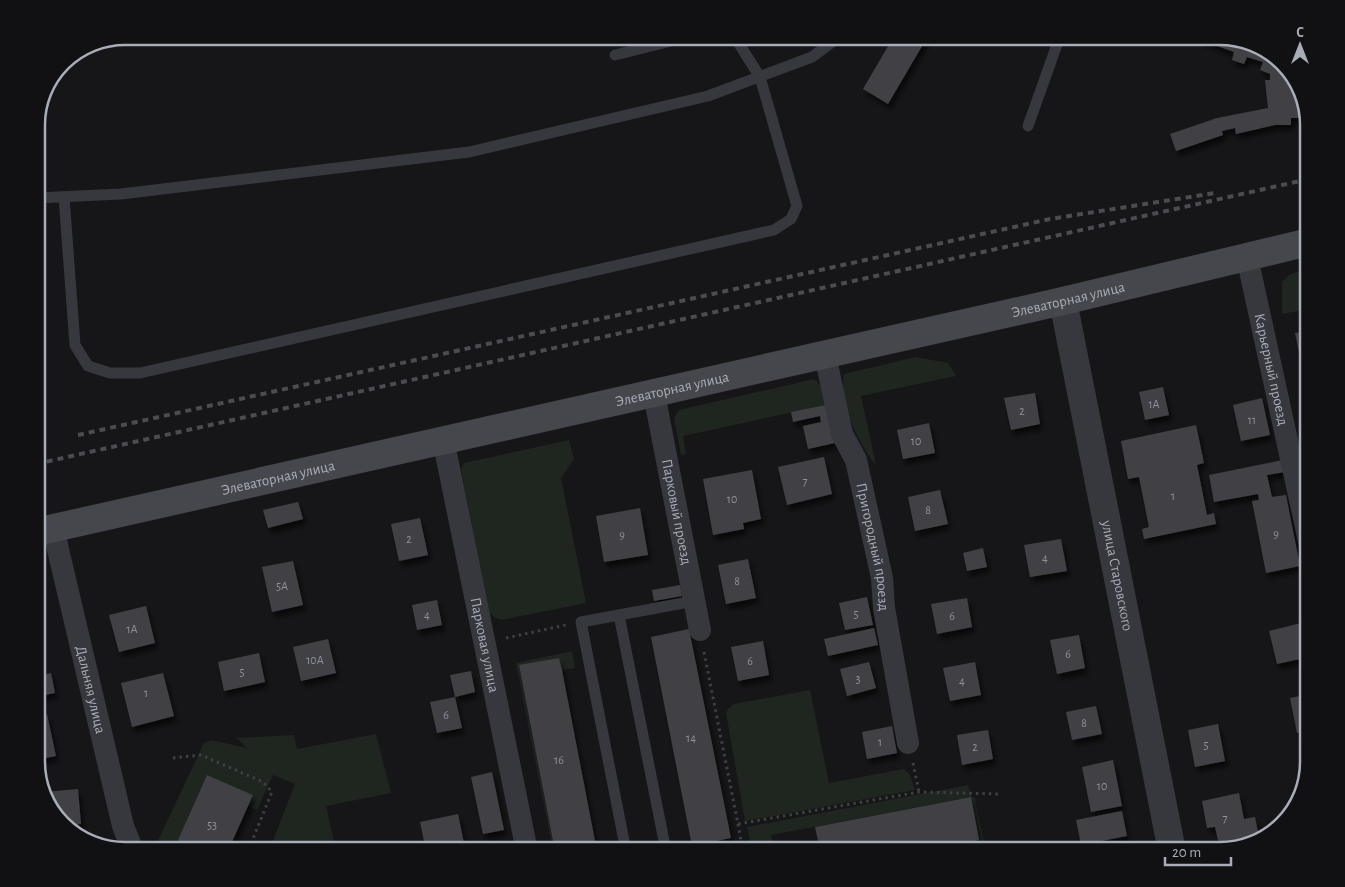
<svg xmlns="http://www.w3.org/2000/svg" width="1345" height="887" font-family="'Alegreya Sans',sans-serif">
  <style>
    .green { fill: #1e261f }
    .building { fill: #404145; filter: url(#shadow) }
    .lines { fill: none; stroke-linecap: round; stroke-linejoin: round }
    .path { stroke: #3d3f44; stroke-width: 3; stroke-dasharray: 2.5 4; stroke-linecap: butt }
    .service { stroke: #37383d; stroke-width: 11 }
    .minor { stroke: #37383d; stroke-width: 22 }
    .tertiary { stroke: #37383d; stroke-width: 28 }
    .secondary { stroke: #45474d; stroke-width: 28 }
    .rail { stroke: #4a4c52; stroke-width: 4; stroke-dasharray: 6 5; stroke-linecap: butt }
    .labels { text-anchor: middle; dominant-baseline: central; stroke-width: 4.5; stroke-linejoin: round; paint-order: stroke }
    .number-label { font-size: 12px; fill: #8e929b }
    .street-label { font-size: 15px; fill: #a8adb8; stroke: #111113 }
    .rim { fill: none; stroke: #a8adb8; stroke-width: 2.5 }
  </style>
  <defs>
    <filter id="shadow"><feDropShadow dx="3" dy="5.5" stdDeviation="2.5" flood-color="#0009"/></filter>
  </defs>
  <rect width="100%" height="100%" fill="#161618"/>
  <g class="green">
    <path d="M1309 269V309L1282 314V282L1290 274Z"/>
    <path d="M916 357 948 363 956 376 861 396 876 465C859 446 838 400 844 374Z"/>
    <path d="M814 379 821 386 826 405 683 436 686 454 681 455 674 418 679 410Z"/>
    <path d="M569 440 574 459 561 478 586 603 501 620 495 618 488 611 461 469 464 463Z"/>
    <path d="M572 651 575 668 562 670 559 658 519 666 555 851H553L516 663Z"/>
    <path d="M810 690 829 783 904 769 910 775 915 790 745 821 726 713 728 709 734 704Z"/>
    <path d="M376 734 391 793 326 806 336 851H269L295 784 273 775 257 810 248 806 253 795 207 775 173 851H153L204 743 211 740 247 748 237 738 294 735 297 749Z"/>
    <path d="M968 785 971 796 975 798 986 850 969 851 967 842 979 839 970 797 771 835 774 851H752L747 827Z"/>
  </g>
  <g class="building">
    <path d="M894 36H928L888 104 863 89Z"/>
    <path d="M1201 36H1220L1269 51 1295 79H1291L1292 91H1300L1307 118H1291V125H1275L1236 134 1235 128 1222 131 1223 135 1176 151 1170 134 1217 118 1268 108 1265 80H1270V74L1260 70 1263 62 1247 57 1244 64 1232 60 1234 52 1200 40Z"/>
    <path d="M1309 331V360L1301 362 1295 333Z"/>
    <path d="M1163 387 1169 415 1145 420 1139 392Z"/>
    <path d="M1035 393 1040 424 1011 430 1004 398Z"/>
    <path d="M1262 398 1270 435 1241 441 1233 405Z"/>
    <path d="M826 405 835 443 808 449 803 426 821 422 820 416 793 422 791 412Z"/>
    <path d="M929 423 935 453 903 459 897 430Z"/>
    <path d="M1196 425 1204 463 1197 465 1207 515 1214 513 1216 524 1144 539 1142 529 1149 527 1139 477 1128 479 1121 441Z"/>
    <path d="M824 457 832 494 787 505 778 467Z"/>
    <path d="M1283 460 1285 472 1267 475 1272 497 1286 495 1300 566 1266 573 1252 501 1259 500 1258 494 1214 502 1209 475Z"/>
    <path d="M752 470 761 519 743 523 744 529 713 535 703 479Z"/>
    <path d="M940 490 948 524 915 531 908 497Z"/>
    <path d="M298 502 303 519 268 528 263 510Z"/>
    <path d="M640 508 648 555 604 562 596 516Z"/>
    <path d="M420 518 428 555 399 561 391 524Z"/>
    <path d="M1061 539 1067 571 1030 577 1024 545Z"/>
    <path d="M983 548 987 567 967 571 963 553Z"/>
    <path d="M748 559 756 598 726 604 718 565Z"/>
    <path d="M293 561 303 605 272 612 262 567Z"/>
    <path d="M680 585 682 596 654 601 652 590Z"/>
    <path d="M867 597 873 625 845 630 839 603Z"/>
    <path d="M967 598 972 627 937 634 931 604Z"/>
    <path d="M437 600 442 625 417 630 412 605Z"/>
    <path d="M146 606 155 643 119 652 109 615Z"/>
    <path d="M1305 622 1309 637V657L1277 664 1269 631Z"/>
    <path d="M874 628 878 645 828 656 824 639Z"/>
    <path d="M689 629 731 838 692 846 651 637Z"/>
    <path d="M1079 635 1085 668 1057 674 1050 640Z"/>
    <path d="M328 639 336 673 301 681 293 647Z"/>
    <path d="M763 641 769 675 738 681 731 647Z"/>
    <path d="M259 653 265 682 224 691 218 662Z"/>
    <path d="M559 658 562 670 597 851H555L519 665Z"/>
    <path d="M869 662 876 688 847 696 840 669Z"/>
    <path d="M975 662 981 695 950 701 943 668Z"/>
    <path d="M471 671 475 692 455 697 450 675Z"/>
    <path d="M51 673 55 693 36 697V676Z"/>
    <path d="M163 673 174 716 132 727 121 683Z"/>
    <path d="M1309 694V730L1297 733 1290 698Z"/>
    <path d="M455 697 462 728 437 733 430 702Z"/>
    <path d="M1096 706 1102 734 1072 740 1066 712Z"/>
    <path d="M47 714 56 756 36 760V716Z"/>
    <path d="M1218 724 1225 761 1195 767 1188 730Z"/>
    <path d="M892 726 897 753 867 759 862 732Z"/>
    <path d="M988 730 993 759 962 765 957 735Z"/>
    <path d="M1113 760 1122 806 1091 812 1082 767Z"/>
    <path d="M492 772 504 830 483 834 471 777Z"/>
    <path d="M207 775 253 795 248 806 228 851H173Z"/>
    <path d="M78 789 81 824 66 826 48 807 44 792Z"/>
    <path d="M1239 793 1244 819 1255 817 1259 837 1219 845 1215 827 1207 828 1202 801Z"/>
    <path d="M971 797 979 840 922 851H820L815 827Z"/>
    <path d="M1122 811 1127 836 1081 845 1076 820Z"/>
    <path d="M458 814 464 843 426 851 420 822Z"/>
  </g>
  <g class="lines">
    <g class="path">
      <path d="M506 638 566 625"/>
      <path d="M704 652 738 824 919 792 998 794"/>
      <path d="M173 758 201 755 263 782 272 792 248 851"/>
      <path d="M913 763 919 792"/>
      <path d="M738 824 743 851"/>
      <path d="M720 851 742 847"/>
    </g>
    <g class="service">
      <path d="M615 55 691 36"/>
      <path d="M1028 126 1060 36"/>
      <path d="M64 197 75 345 88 366 110 373H140L774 230 791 219 797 206 760 77 736 39 732 36"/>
      <path d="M36 198 121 194 469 152 708 96 812 57 840 36"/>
      <path d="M619 615 694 601"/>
      <path d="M626 851 581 622 619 615 666 851"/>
    </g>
    <g class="minor">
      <path id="s1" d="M1247 257 1309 541"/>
      <path id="s2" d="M825 355 842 434 856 460 882 578 884 608 908 743"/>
      <path id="s3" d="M654 394 700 630"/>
      <path id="s4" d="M443 439 527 851"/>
      <path id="s5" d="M53 528 123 826 133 851"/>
    </g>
    <path class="tertiary" id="s6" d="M1063 301 1172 851"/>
    <path class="secondary" id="s7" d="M36 532 1063 301 1309 242"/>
    <g class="rail">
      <path d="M78 435 1050 219 1215 193"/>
      <path d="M36 464 1309 179"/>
    </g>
  </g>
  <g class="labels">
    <g class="number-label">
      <text x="1154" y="404">1А</text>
      <text x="1022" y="411">2</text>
      <text x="1252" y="420">11</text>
      <text x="916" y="441">10</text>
      <text x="805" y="481">7</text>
      <text x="1173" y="496">1</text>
      <text x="732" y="499">10</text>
      <text x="928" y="510">8</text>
      <text x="1276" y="534">9</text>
      <text x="622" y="535">9</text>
      <text x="409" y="539">2</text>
      <text x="1045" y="558">4</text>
      <text x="737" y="581">8</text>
      <text x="282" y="586">5А</text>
      <text x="856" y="614">5</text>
      <text x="427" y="615">4</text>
      <text x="952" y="616">6</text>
      <text x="132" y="629">1А</text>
      <text x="1068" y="654">6</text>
      <text x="315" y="660">10А</text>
      <text x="750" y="661">6</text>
      <text x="242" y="672">5</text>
      <text x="858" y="679">3</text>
      <text x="962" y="681">4</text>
      <text x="146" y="693">1</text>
      <text x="446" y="715">6</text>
      <text x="1084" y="723">8</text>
      <text x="691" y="738">14</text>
      <text x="880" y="742">1</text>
      <text x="1206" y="745">5</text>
      <text x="975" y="747">2</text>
      <text x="559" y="760">16</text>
      <text x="1102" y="786">10</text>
      <text x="1225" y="818">7</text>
      <text x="212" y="825">53</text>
    </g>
    <g class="street-label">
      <text stroke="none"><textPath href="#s7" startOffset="1058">Элеваторная улица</textPath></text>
      <text stroke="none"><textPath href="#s1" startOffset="115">Карьерный проезд</textPath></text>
      <text stroke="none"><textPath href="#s7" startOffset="652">Элеваторная улица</textPath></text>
      <text stroke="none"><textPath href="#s7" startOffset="248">Элеваторная улица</textPath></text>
      <text stroke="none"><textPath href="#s3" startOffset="120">Парковый проезд</textPath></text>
      <text stroke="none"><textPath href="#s2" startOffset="199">Пригородный проезд</textPath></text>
      <text stroke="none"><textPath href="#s6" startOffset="280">улица Старовского</textPath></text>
      <text stroke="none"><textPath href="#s4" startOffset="210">Парковая улица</textPath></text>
      <text stroke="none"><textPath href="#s5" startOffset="166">Дальняя улица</textPath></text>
    </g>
  </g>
  <path d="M0 0H1345V887H0ZM125 45H1220A80 80 0 0 1 1300 125V762A80 80 0 0 1 1220 842H125A80 80 0 0 1 45 762V125A80 80 0 0 1 125 45Z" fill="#111113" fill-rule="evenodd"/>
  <path class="rim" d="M125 45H1220A80 80 0 0 1 1300 125V762A80 80 0 0 1 1220 842H125A80 80 0 0 1 45 762V125A80 80 0 0 1 125 45Z"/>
  <g transform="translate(1300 45)" stroke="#111113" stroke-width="4" paint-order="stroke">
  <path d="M0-4L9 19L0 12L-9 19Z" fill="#a8adb8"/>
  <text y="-8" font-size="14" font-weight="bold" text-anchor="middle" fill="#a8adb8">С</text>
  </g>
  <path d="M1165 857v8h66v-8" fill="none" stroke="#a8adb8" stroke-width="2.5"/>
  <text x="1172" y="857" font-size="15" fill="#a8adb8" stroke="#111113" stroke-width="4" paint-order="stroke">20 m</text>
</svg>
